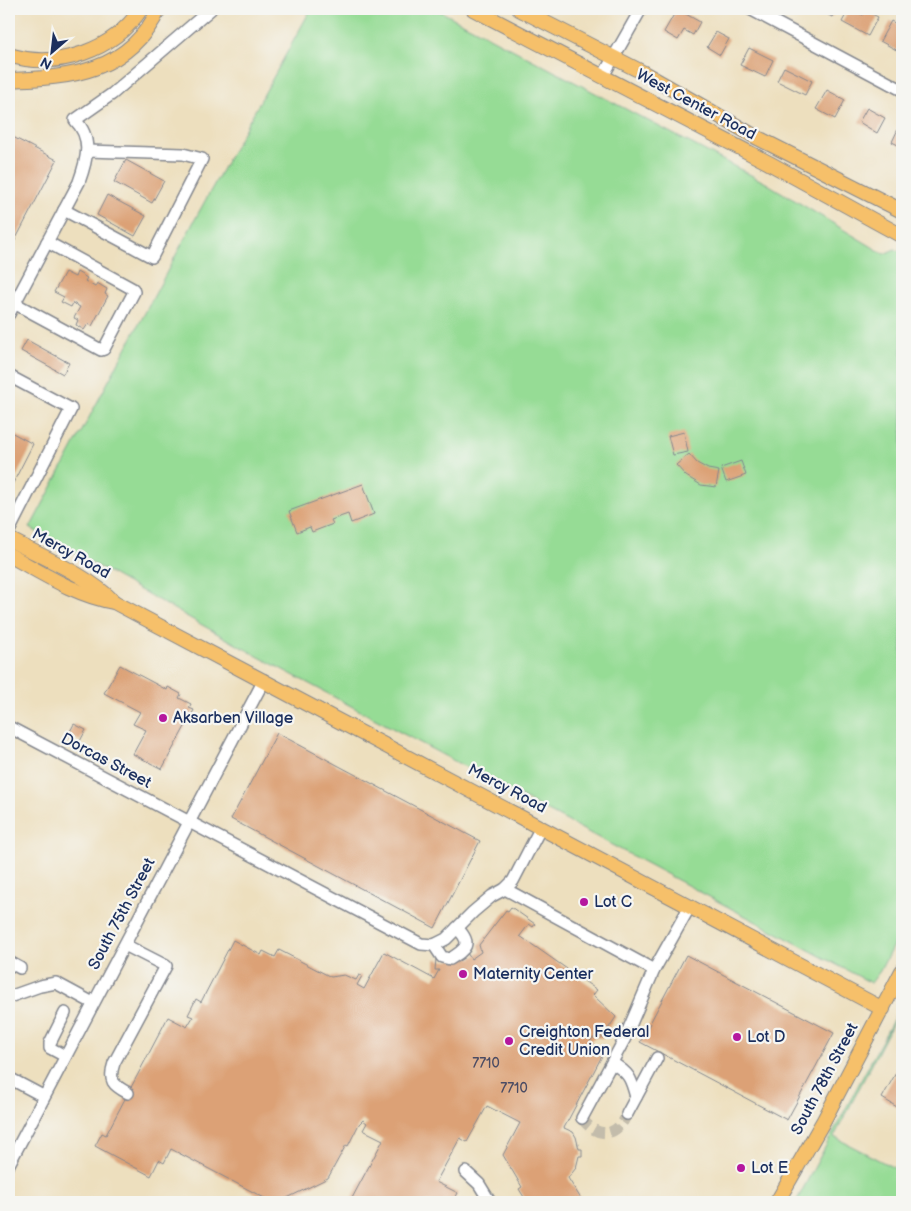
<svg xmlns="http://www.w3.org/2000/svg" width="911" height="1211" font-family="'Balsamiq Sans',sans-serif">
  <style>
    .green { fill: #96dc95; stroke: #58867a }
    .building { fill: #dca176 }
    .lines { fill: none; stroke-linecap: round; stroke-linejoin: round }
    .minor-tunnel { stroke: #c3bcab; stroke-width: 11; stroke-dasharray: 11 5.5; stroke-linecap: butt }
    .minor-casing { stroke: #84878e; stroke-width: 14 }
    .major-casing { stroke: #84878e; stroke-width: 16 }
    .minor { stroke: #fff; stroke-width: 11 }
    .major { stroke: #f6c06b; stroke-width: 14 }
    .poi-dot { fill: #b5179e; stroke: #f6f6f2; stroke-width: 2 }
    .labels { text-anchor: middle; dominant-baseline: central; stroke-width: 4.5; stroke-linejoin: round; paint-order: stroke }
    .number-label { font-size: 14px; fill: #4b4c64 }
    .street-label { font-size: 16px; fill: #1b2f5e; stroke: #f6f6f2 }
    .poi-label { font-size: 16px; fill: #1b2f5e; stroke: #f6f6f2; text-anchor: start }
  </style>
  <rect width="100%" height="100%" fill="#f6f6f2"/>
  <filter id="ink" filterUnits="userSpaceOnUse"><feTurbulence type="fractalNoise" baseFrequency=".02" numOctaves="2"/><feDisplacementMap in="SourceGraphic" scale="10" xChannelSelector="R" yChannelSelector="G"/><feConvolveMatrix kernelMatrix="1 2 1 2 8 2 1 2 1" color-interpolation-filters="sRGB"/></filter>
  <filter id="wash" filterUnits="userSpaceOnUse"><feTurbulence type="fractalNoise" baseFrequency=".0096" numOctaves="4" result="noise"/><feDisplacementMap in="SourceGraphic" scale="20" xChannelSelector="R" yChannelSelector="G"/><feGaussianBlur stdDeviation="1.12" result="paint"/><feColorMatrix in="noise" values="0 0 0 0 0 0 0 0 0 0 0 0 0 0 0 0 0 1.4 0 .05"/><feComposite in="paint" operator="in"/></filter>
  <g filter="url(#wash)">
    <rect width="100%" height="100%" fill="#eddfbe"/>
    <g class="green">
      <path d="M311 9H436L766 183 884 254 895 249 902 253V928L880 971 871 983 259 657 30 528 200 210Z"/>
      <path d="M902 1003V1020L896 1017 834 1137 902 1172V1202H796Z"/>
    </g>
    <g id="blocks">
      <g class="building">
        <path d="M677 9 700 22 693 35 684 30 678 40 664 32Z"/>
        <path d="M817 9H836L832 17Z"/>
        <path d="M849 9 863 15 866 11 878 17 868 36 842 22Z"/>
        <path d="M891 21 902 27V53L880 41Z"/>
        <path d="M716 32 729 39 720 55 707 47Z"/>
        <path d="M749 48 773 60 765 77 740 65Z"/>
        <path d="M784 67 812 81 805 95 777 81Z"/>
        <path d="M827 90 845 100 835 119 816 109Z"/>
        <path d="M867 108 885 118 877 133 859 122Z"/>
        <path d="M899 127 902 129V147L892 142Z"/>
        <path d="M11 136 57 160 9 252V140Z"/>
        <path d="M126 160 164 181 152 203 114 182Z"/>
        <path d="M107 195 146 216 135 236 97 215Z"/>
        <path d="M65 272 75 277 77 272 87 278 85 281 95 287 97 283 107 289 105 294 108 296 92 326 88 324 84 330 76 325 78 320 74 318 80 307 73 303 71 307 61 302 64 297 54 292Z"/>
        <path d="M27 340 69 363 63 374 21 351Z"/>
        <path d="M9 431 33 444 9 491Z"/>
        <path d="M684 432 688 452 673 455 668 436Z"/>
        <path d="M689 454 697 463 708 469 719 471 716 487 701 485 686 476 676 465Z"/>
        <path d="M741 461 746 475 726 482 721 468Z"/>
        <path d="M363 484 374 514 351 523 348 514 331 520 333 524 312 532 310 527 297 532 289 511Z"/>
        <path d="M120 665 167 690 168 687 181 694 179 698 191 704 189 708 194 710 162 769 133 754 146 730 133 724 140 712 104 693Z"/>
        <path d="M74 724 86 730 80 741 68 735Z"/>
        <path d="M277 733 480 841 435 928 231 819Z"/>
        <path d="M511 907 535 924 533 927 529 924 520 936 597 990 593 995 616 1017 602 1038 595 1037 590 1041 597 1047 594 1052 602 1056 564 1128 573 1132 576 1137 579 1149H582V1156H579L576 1168 568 1178 583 1202H527L519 1189 522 1187 503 1155 520 1123 487 1106 467 1142 460 1138 436 1182 458 1193 453 1202H354L351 1200 383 1140 363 1130 367 1123 363 1120 359 1124 348 1146 346 1145 328 1178 279 1202H272L171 1149 164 1163 159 1160 151 1176 95 1146 102 1133 106 1135 168 1017 187 1027 193 1017 188 1015 196 999 201 1002 233 940 261 955 263 951 275 957 279 950 331 977 344 975 356 980 359 975 362 976 357 985 364 989 384 952 434 979 439 970H435L436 959 448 961 467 953 471 959 481 952 479 945 506 910 508 911Z"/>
        <path d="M686 955 834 1033 787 1120 640 1042Z"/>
        <path d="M902 1062V1110L882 1098Z"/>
      </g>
    </g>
  </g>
  <g filter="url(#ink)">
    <use href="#blocks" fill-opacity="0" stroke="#84878e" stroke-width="1"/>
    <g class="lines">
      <path class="minor-tunnel" d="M582 1118C590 1131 608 1140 620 1125 623 1123 625 1118 627 1114"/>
      <g class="minor-casing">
        <g id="minor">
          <path d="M750 9 902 90"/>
          <path d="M603 76 641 9"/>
          <path d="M64 210 152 257 202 159 183 154 87 151"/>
          <path d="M14 303 101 350 104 349 134 292 133 289 47 242"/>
          <path d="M9 314 79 182C87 160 93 138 75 120L112 94 211 9"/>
          <path d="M9 376 71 409 9 531"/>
          <path d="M9 727 421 944 434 945 446 939 473 912 492 896 505 889 513 881 541 827"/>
          <path d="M505 889 654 970"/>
          <path d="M125 945 166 966 114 1063C108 1081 113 1085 128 1093"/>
          <path d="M434 945 442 957 450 959C466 949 473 944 457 928"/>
          <path d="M9 962 20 968"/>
          <path d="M9 997 40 986 56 983 93 1003"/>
          <path d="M65 1056 50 1048V1043L65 1013"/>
          <path d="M612 1063C629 1073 631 1078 636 1097"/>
          <path d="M9 1078 43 1096"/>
          <path d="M627 1114 657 1058"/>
          <path d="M582 1118 624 1040 654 970 690 906"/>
          <path d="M9 1164 264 680"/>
          <path d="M466 1172 479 1184 490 1202"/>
        </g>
      </g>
      <g class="major-casing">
        <g id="major">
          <path d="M473 9 769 163 902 236"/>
          <path d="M519 9 642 72 756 137 902 211"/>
          <path d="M9 55C57 70 113 51 141 9"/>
          <path d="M9 80C71 78 129 72 159 9"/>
          <path d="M9 539C42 557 88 575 114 602"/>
          <path d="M9 555C42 573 77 596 114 602L883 1009"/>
          <path d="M777 1202 824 1120 902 971"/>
        </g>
      </g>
      <use href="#minor" class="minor"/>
      <use href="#major" class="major"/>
    </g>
  </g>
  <g class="poi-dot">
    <circle cx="163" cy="718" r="5"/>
    <circle cx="584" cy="902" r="5"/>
    <circle cx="463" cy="974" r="5"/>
    <circle cx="737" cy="1037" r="5"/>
    <circle cx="509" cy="1041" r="5"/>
    <circle cx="741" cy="1168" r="5"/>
  </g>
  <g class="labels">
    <g class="number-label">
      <text x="486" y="1063">7710</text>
      <text x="514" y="1088">7710</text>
    </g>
    <g class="street-label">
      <text transform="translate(696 105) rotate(28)">West Center Road</text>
      <text transform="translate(71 554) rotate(29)">Mercy Road</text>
      <text transform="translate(106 761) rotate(28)">Dorcas Street</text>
      <text transform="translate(507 789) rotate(28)">Mercy Road</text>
      <text transform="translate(122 914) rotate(-62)">South 75th Street</text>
      <text transform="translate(825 1079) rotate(-62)">South 78th Street</text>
    </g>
    <g class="poi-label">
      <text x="173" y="718">Aksarben Village</text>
      <text x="594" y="902">Lot C</text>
      <text x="473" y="974">Maternity Center</text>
      <text x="519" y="1032">Creighton Federal<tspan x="519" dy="18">Credit Union</tspan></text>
      <text x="747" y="1037">Lot D</text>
      <text x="751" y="1168">Lot E</text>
    </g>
  </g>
  <rect width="911" height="1211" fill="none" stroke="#f6f6f2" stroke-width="30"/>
  <g transform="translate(52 52) rotate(208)" stroke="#f6f6f2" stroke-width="4" paint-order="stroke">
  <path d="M0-4L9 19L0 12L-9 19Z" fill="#1b2f5e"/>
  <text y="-8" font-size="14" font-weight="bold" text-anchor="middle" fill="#1b2f5e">N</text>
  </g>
</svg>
